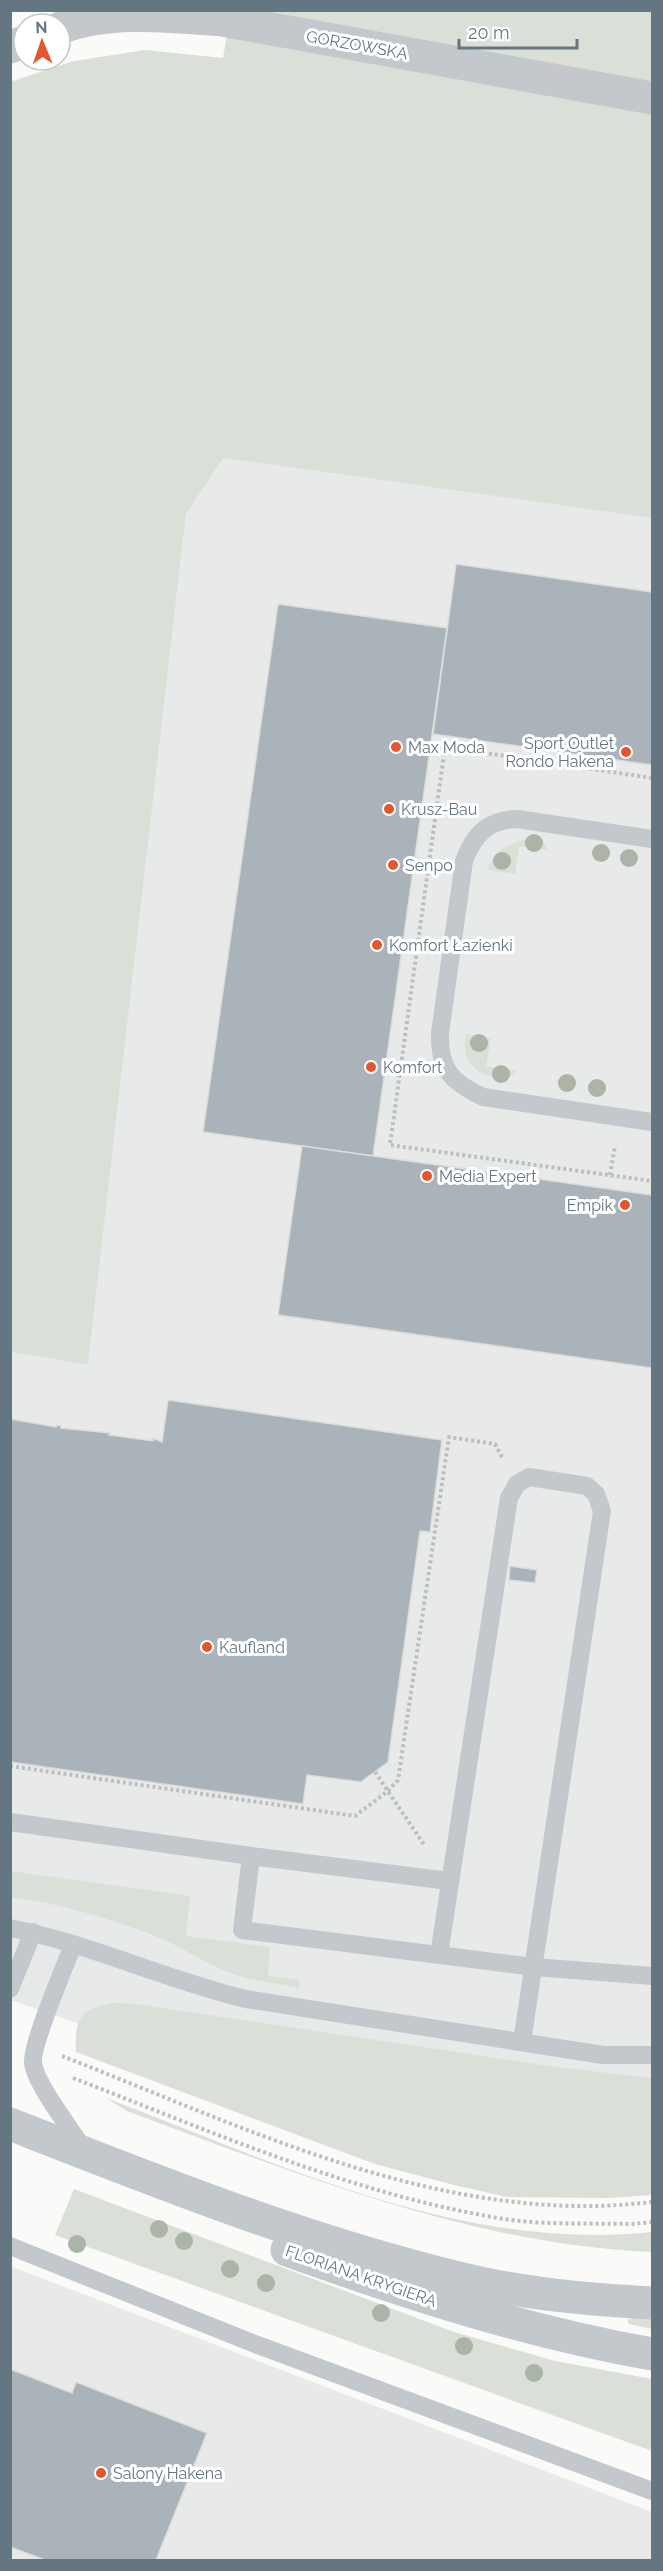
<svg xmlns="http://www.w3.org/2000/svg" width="663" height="2571" font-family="Raleway,sans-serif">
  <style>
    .built { fill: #e8e9e9 }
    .green { fill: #dadfd7 }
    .building { fill: #aab3b9; stroke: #dcdcda; stroke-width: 1.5 }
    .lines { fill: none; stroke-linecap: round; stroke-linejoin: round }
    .path { stroke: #bbbfc2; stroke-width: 4; stroke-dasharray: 3 3; stroke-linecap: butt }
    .service { stroke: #c3c8cc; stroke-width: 18 }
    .minor { stroke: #c3c8cc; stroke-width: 33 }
    .tertiary { stroke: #c3c8cc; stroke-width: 33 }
    .tree { fill: #aab4a7 }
    .poi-dot { fill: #e4572e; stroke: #fff; stroke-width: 2 }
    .labels { text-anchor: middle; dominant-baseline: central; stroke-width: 6; stroke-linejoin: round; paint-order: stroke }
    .street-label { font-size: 16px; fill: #657683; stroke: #fff }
    .poi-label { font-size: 16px; fill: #657683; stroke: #fff; text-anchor: start }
  </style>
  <rect width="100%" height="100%" fill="#fafaf8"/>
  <g class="built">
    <path d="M223 458 652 518V2104L214 2072 11 2000V1352L88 1365 186 514Z"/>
    <path d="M10 2266 652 2512V2560H11Z"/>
  </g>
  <g class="green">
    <path d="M231 11H652V518L223 458 186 514 88 1365 11 1352 10 82 74 61 145 50 223 58Z"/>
    <path d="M531 838C540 839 546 840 547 850L519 846 515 874 488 870C492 850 512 842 531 838Z"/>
    <path d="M466 1034 491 1038 486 1066 516 1071 507 1080C480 1077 459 1064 466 1034Z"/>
    <path d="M11 1871 190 1896 186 1936 270 1947 268 1976 299 1980V1988C278 1984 256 1981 236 1975 206 1965 181 1946 153 1935 108 1918 58 1903 11 1897Z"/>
    <path d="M112 2003 136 2004 556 2067 652 2078V2195L608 2198 507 2197 454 2185 375 2164 76 2052C75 2019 79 2010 112 2003Z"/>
    <path d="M106 2098C279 2164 462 2252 652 2232V2252C469 2244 297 2174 127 2111Z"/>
    <path d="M74 2189 454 2332 555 2361 652 2379V2451L55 2235Z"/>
    <path d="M634 2317 652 2318V2329L629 2324 627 2320Z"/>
  </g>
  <g class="building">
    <path d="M456 564 652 592V765L433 734Z"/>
    <path d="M278 604 447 628 373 1156 203 1132Z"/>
    <path d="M302 1146 652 1195V1368L278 1315Z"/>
    <path d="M168 1400 442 1440 430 1532 420 1531 388 1762 361 1782 307 1775 303 1804 10 1762V1419L56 1427 57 1425 61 1426V1428L110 1433 109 1435 153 1441V1438L162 1442Z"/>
    <path d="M510 1566 537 1570 535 1583 509 1580Z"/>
    <path d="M10 2369 72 2393 76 2382 207 2433 156 2560H45L10 2547Z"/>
  </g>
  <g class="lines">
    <g class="path">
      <path d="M652 778 445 747 390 1145 652 1181"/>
      <path d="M610 1175 615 1146"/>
      <path d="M10 1766 355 1816 388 1791 398 1780 449 1437 495 1444 503 1459"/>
      <path d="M375 1772 425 1846"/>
      <path d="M62 2056C249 2129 445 2227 652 2202"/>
      <path d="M73 2078C215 2133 359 2197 511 2220 551 2225 594 2223 634 2224L652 2222"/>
    </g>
    <g class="service">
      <path d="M652 839 517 819C488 820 474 834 464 861L440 1033C439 1069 451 1082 483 1097L652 1122"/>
      <path d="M10 1822 251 1856 242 1930 534 1967 652 1976"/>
      <path d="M251 1856 449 1881"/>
      <path d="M10 1928C91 1944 166 1980 246 1999L603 2055H652"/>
      <path d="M73 1945C65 1966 31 2045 33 2063 36 2085 71 2129 84 2150"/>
      <path d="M439 1955 509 1498 517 1484 529 1477 587 1486 596 1494 602 1511 522 2042"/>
      <path d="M10 1989 33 1932"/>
      <path d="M10 2246 255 2344 652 2491"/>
    </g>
    <g class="minor">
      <path d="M60 28C108 9 171 16 222 20L652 98"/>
      <path d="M10 47 24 42"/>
    </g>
    <g class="tertiary">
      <path d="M10 2124C158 2182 308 2242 463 2279 524 2294 590 2300 652 2303"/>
      <path d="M287 2250C407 2293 527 2332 652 2354"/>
    </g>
  </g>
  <g class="tree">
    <circle cx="534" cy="843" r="9"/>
    <circle cx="601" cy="853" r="9"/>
    <circle cx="629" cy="858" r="9"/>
    <circle cx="502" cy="861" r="9"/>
    <circle cx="479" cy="1043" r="9"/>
    <circle cx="501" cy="1074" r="9"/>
    <circle cx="567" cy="1083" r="9"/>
    <circle cx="597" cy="1088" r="9"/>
    <circle cx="159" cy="2229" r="9"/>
    <circle cx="184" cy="2241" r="9"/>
    <circle cx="77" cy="2244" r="9"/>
    <circle cx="230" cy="2269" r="9"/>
    <circle cx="266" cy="2283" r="9"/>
    <circle cx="381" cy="2313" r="9"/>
    <circle cx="464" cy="2346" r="9"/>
    <circle cx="534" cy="2373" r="9"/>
  </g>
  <g class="poi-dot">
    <circle cx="396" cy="747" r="6"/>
    <circle cx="626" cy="752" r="6"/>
    <circle cx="389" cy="809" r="6"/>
    <circle cx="393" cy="865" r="6"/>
    <circle cx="377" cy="945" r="6"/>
    <circle cx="371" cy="1067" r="6"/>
    <circle cx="427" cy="1176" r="6"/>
    <circle cx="625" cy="1205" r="6"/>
    <circle cx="207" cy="1647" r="6"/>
    <circle cx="101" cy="2473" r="6"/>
  </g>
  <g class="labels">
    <g class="street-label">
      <text transform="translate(357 45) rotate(10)">GORZOWSKA</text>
      <text transform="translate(361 2276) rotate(19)">FLORIANA KRYGIERA</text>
    </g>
    <g class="poi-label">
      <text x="614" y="743" text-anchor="end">Sport Outlet<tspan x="614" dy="18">Rondo Hakena</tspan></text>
      <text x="408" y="747">Max Moda</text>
      <text x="401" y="809">Krusz-Bau</text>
      <text x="405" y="865">Senpo</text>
      <text x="389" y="945">Komfort Łazienki</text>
      <text x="383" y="1067">Komfort</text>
      <text x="439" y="1176">Media Expert</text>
      <text x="613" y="1205" text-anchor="end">Empik</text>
      <text x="219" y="1647">Kaufland</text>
      <text x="113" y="2473">Salony Hakena</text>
    </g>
  </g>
  <rect width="663" height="2571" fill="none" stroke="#657683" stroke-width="24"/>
  <g transform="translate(42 42) rotate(358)"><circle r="28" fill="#ffffff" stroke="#c1c8cd" stroke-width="1.5"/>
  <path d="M0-4.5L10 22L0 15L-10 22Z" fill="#e4572e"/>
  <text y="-9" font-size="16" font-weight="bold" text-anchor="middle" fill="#657683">N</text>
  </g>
  <path d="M459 39v9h118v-9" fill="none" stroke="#657683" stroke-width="3"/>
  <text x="468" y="39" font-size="18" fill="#657683" stroke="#ffffff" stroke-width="4.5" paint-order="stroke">20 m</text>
</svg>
